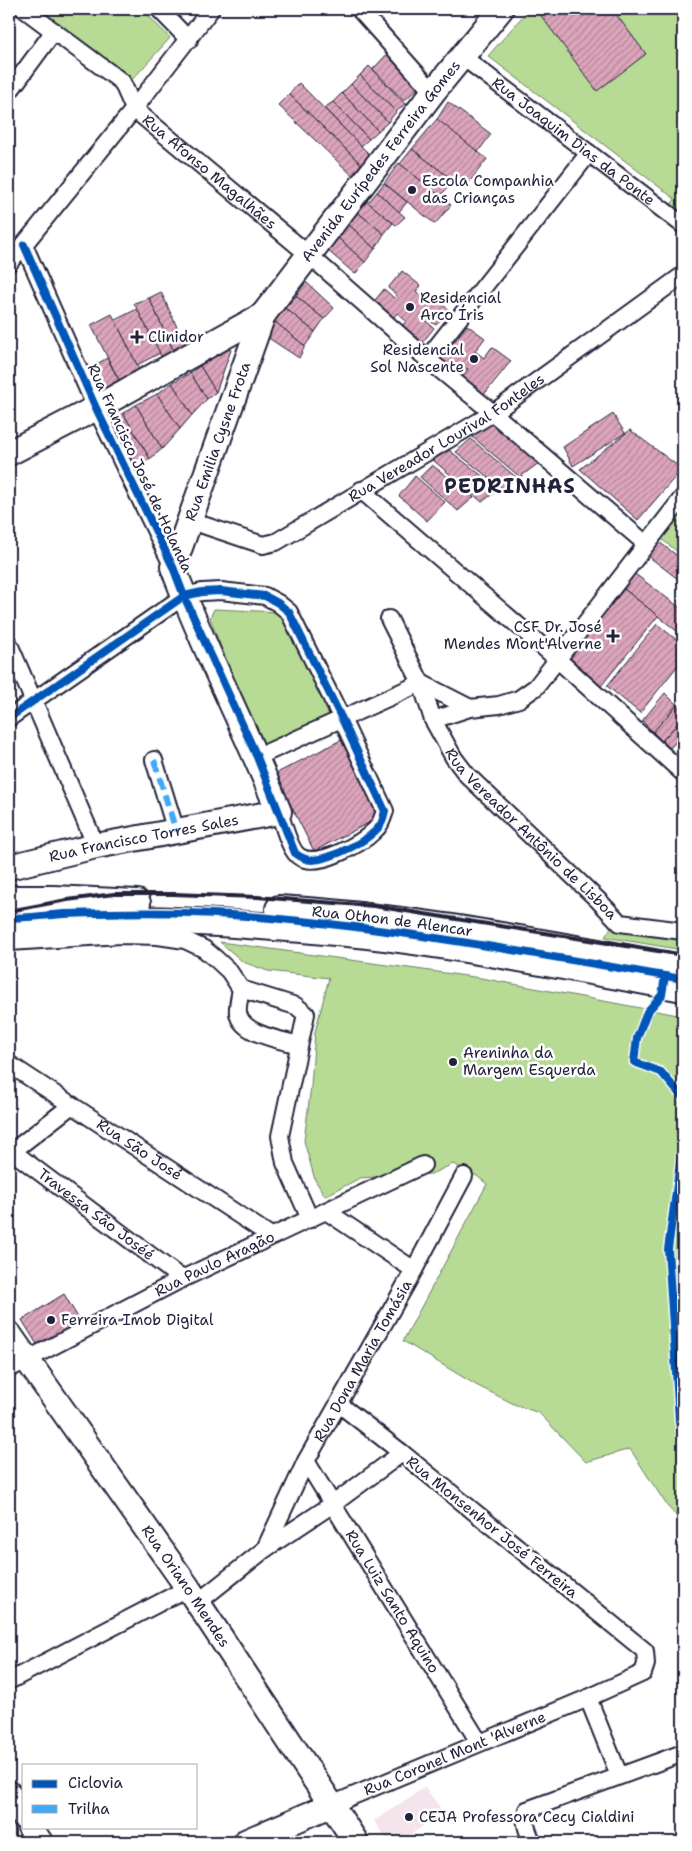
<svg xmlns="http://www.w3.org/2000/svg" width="692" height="1851" font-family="'Shantell Sans',sans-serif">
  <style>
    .built { fill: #f4e4eb }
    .green { fill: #b7db95; stroke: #6c7e68 }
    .building { fill: url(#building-hatch); stroke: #22223b }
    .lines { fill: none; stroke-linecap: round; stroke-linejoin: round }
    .street-casing { stroke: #22223b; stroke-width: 20 }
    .secondary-casing { stroke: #22223b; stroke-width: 28 }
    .primary-casing { stroke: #22223b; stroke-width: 30 }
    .street { stroke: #fff; stroke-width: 16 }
    .secondary { stroke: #fff; stroke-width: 24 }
    .primary { stroke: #fff; stroke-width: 26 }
    .rail { stroke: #22223b; stroke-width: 4 }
    .quiet { stroke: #3fa9f5; stroke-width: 6; stroke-dasharray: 12 6; stroke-linecap: butt }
    .cycleway-casing { stroke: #fff; stroke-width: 11 }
    .cycleway { stroke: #0057b8; stroke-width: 8 }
    .poi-dot { fill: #22223b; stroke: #fff; stroke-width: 2 }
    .labels { text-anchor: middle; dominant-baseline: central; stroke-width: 5; stroke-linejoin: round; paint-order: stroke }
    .street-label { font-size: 15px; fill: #22223b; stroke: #fff }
    .poi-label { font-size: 15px; fill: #22223b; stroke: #fff; text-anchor: start }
    .district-label { font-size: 20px; font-weight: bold; letter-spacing: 1px; fill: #22223b; stroke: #fff }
  </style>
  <defs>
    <pattern id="building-hatch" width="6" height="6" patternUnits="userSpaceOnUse" patternTransform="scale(1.25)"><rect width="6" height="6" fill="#dca5bb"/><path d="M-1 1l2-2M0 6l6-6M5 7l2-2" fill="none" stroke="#b28699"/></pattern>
  </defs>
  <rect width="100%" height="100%" fill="#fff"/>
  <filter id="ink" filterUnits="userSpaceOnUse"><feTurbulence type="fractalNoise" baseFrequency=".02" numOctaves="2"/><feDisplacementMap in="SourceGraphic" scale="10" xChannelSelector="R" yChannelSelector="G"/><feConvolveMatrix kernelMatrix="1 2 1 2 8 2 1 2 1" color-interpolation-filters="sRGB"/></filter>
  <g filter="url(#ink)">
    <path class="built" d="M425 1787 443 1812 400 1842H388L374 1821Z"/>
    <g class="green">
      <path d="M38 9H142L170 38 130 82Z"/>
      <path d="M529 9H683V216L670 206 675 199 488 56Z"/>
      <path d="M683 510V556L660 538Z"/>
      <path d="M214 609 279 612 333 714 260 750 210 618Z"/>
      <path d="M613 924 683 936V950L605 937Z"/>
      <path d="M220 942 481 978 683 1016V1523L668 1507 630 1449 586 1462 539 1413 516 1405 476 1385 403 1341 487 1184 477 1176 453 1164 431 1174 360 1178 325 1196 315 1180 304 1141 311 1086 315 1032 329 978 268 971 243 962Z"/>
    </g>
    <g class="building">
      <path d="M536 9H612L646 54 597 91Z"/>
      <path d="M391 50 419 87 404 101 373 69Z"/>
      <path d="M369 66 405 104 396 112 360 75Z"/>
      <path d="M360 75 396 112 388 122 351 84Z"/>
      <path d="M299 83 371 156 363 166 289 94Z"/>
      <path d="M351 84 388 122 378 131 342 93Z"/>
      <path d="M342 93 378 131 369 139 333 102Z"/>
      <path d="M289 94 363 166 354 177 278 105Z"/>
      <path d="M333 102 369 139 361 146 324 108Z"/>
      <path d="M448 102 491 134 478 152 436 121Z"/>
      <path d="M437 119 487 159 464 189 412 149Z"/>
      <path d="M412 149 454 181 440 196 400 164Z"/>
      <path d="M399 163 451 205 435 224 384 183Z"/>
      <path d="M384 183 407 202 399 212 377 192Z"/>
      <path d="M377 192 405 217 396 225 368 203Z"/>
      <path d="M364 199 393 223 384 234 356 211Z"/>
      <path d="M356 211 384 234 375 249 347 223Z"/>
      <path d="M347 223 375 249 365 262 337 237Z"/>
      <path d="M337 237 365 262 355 274 327 250Z"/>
      <path d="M402 271 421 286 416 291 424 298 428 293 449 310 436 325 426 318 425 320 434 328 421 344 401 328 406 321 397 313 392 320 372 304 384 289 394 298 397 295 388 288Z"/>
      <path d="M306 282 334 308 324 319 296 296Z"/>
      <path d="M161 292 187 349 175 354 149 298Z"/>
      <path d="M296 296 324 319 315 332 285 308Z"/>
      <path d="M149 298 175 354 163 360 134 303Z"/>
      <path d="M285 308 315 332 305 346 274 321Z"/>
      <path d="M137 309 160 353 137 365 115 320Z"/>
      <path d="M112 314 141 373 121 384 91 325Z"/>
      <path d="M274 321 305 346 299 358 267 337Z"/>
      <path d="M467 325 485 338 475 351 484 358 492 347 511 361 482 397 460 380 468 369 467 368 459 378 438 362Z"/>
      <path d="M225 348 231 350 216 392 200 366Z"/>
      <path d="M107 358 121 384 99 396 85 371Z"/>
      <path d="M200 366 216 392 207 399 190 373Z"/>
      <path d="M190 373 207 399 192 415 172 383Z"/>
      <path d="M172 383 192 415 180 429 157 394Z"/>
      <path d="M157 394 180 429 162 449 136 405Z"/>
      <path d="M136 405 162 449 150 459 123 413Z"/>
      <path d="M123 413 150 459 132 470 108 424Z"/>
      <path d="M613 414 625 433 573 466 563 447Z"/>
      <path d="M490 419 543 460 520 477 469 434Z"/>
      <path d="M630 430 682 469 638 520 580 469Z"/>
      <path d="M471 439 517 478 502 488 456 452Z"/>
      <path d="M449 450 499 489 482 502 433 460Z"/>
      <path d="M432 465 474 497 458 511 420 477Z"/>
      <path d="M415 476 445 502 427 521 399 496Z"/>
      <path d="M659 542 683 560V583L648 556Z"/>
      <path d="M635 574 683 610V636L624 589Z"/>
      <path d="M624 589 658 616 601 686 567 655Z"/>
      <path d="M657 624 683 645V659L640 713 607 686Z"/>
      <path d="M665 693 677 705 653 732 642 721Z"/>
      <path d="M677 705 683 711V717L662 741 653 732Z"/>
      <path d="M683 717V734L670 748 662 741Z"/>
      <path d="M341 740 380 817 314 851 275 774Z"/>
      <path d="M64 1294 80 1321 38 1346 22 1320Z"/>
    </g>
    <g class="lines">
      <g class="street-casing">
        <g id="street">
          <path id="s1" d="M24 9 122 82 134 109 309 255 427 359 493 413 646 544"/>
          <path d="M159 9 189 40"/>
          <path d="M359 9 433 92"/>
          <path id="s2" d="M463 57 683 225"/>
          <path d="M9 92 54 31"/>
          <path d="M24 245 96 408 173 567"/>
          <path d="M9 263 134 109 211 9"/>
          <path d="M427 359 589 153"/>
          <path d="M361 490 557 659 683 773"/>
          <path id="s3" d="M191 521 263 545 276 542 493 413 683 275"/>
          <path id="s4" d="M389 619 421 683 433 720 454 758 467 775 598 900 620 923 683 931"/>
          <path d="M9 644 96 846"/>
          <path d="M9 718 184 596 202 592 221 591 265 596 278 603 289 612 342 719 385 811C382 819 381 825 374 831 361 844 318 868 300 857 290 852 283 823 279 812"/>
          <path d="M433 720 470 708 499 705 519 699 536 687 683 497"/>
          <path d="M257 757 421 683 470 708"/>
          <path d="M154 760 176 831"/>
          <path d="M9 942 121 935 158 936 185 940 204 949 216 959 229 971 241 989 296 1006 306 1014 280 1136 285 1163 310 1219"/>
          <path d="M241 989C240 996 237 1006 238 1013 241 1034 281 1040 299 1045"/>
          <path id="s5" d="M9 1064 271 1236"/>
          <path id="s6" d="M9 1149 182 1279"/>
          <path d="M9 1154 72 1105"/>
          <path d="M326 1211 414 1270"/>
          <path id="s7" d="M9 1369 182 1279 423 1165"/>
          <path id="s8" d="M306 1461 479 1742"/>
          <path d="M265 1549 333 1504 402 1453"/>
          <path id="s9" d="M197 1603 265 1549 306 1461 414 1270 464 1176"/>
          <path d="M9 1681 188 1588"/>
          <path d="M588 1698 619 1775"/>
          <path id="s10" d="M331 1805 588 1698 643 1673 646 1664 645 1651 402 1453 339 1404"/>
          <path d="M532 1842C528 1831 523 1823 527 1810L683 1753"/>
        </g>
      </g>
      <g class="secondary-casing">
        <g id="secondary">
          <path d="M9 453 96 408 263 315"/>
          <path id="s11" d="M9 867 96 846 279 812C246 730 204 651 173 567L263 315 433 92 501 9"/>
          <path id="s12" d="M9 1334 188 1588 356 1842"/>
          <path d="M9 1794 24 1817"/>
          <path d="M30 1827 40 1842"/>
          <path d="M245 1842 331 1805"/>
        </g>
      </g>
      <g class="primary-casing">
        <g id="primary">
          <path d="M9 899H53L137 903"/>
          <path id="s13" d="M279 909C415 917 549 945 683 968"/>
          <path d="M9 927C93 917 177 919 261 926 303 929 344 932 385 937 485 950 584 970 683 988"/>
        </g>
      </g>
      <use href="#street" class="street"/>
      <use href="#secondary" class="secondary"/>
      <use href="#primary" class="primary"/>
      <path class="rail" d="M9 911 67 900 114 894H173L257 897 374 906 683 955"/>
      <path class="quiet" d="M154 760 176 831"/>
      <g class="cycleway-casing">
        <g id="cycleway">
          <path d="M9 718 184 596 202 592 221 591 265 596 278 603 289 612 342 719 385 811C384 814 383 819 382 822 373 840 331 859 312 860 305 860 300 857 295 853L257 757 184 596 173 567 96 408 24 245"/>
          <path d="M9 918C28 918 46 915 65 914 120 912 176 911 231 915 383 925 533 954 683 979"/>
          <path d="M665 976 662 995 647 1012 637 1038 634 1062 661 1072 683 1098"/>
          <path d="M683 1141 668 1249 679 1420 683 1449"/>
        </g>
      </g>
      <use href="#cycleway" class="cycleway"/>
    </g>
  </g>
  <g class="poi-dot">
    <circle cx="412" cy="190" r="5"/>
    <circle cx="410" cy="307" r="5"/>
    <path d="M134.5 329.5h5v5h5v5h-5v5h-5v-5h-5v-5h5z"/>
    <circle cx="474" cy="359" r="5"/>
    <path d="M610.5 628.5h5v5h5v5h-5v5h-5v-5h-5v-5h5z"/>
    <circle cx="453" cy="1062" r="5"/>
    <circle cx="51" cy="1320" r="5"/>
    <circle cx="409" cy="1817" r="5"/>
  </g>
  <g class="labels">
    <g class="street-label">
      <text stroke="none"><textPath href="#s2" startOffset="139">Rua Joaquim Dias da Ponte</textPath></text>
      <text stroke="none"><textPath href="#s11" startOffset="1004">Avenida Eurípedes Ferreira Gomes</textPath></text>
      <text stroke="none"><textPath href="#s1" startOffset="250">Rua Afonso Magalhães</textPath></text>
      <text stroke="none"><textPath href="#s3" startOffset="289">Rua Vereador Lourival Fonteles</textPath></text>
      <text stroke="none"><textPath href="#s11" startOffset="676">Rua Emilia Cysne Frota</textPath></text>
      <text transform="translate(140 468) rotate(65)">Rua Francisco José de Holanda</text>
      <text stroke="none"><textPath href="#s4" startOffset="262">Rua Vereador Antônio de Lisboa</textPath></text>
      <text stroke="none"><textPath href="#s11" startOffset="138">Rua Francisco Torres Sales</textPath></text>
      <text stroke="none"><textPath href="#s13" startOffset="114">Rua Othon de Alencar</textPath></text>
      <text stroke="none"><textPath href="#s5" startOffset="156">Rua São José</textPath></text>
      <text stroke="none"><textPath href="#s6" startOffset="109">Travessa São Joséé</textPath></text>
      <text stroke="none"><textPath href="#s7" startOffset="231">Rua Paulo Aragão</textPath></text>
      <text stroke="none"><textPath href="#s9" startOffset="299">Rua Dona Maria Tomásia</textPath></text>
      <text transform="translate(492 1527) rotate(39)">Rua Monsenhor José Ferreira</text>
      <text stroke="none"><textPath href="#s12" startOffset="308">Rua Oriano Mendes</textPath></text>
      <text stroke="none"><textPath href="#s8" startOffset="165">Rua Luiz Santo Aquino</textPath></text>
      <text stroke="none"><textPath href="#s10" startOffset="134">Rua Coronel Mont 'Alverne</textPath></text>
    </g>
    <g class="poi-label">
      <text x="422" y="181">Escola Companhia<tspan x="422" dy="17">das Crianças</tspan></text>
      <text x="420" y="298">Residencial<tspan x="420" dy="17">Arco Íris</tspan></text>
      <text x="148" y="337">Clinidor</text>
      <text x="464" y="350" text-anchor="end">Residencial<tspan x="464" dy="17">Sol Nascente</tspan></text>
      <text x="602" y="627" text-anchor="end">CSF Dr. José<tspan x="602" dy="17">Mendes Mont'Alverne</tspan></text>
      <text x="463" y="1053">Areninha da<tspan x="463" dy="17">Margem Esquerda</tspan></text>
      <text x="61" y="1320">Ferreira Imob Digital</text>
      <text x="419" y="1817">CEJA Professora Cecy Cialdini</text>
    </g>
    <g class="district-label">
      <text x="510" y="486">PEDRINHAS</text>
    </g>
  </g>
  <rect width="692" height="1851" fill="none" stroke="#fff" stroke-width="30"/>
  <rect x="15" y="15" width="662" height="1821" fill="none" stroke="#22223b" stroke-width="2" filter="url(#ink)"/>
  <rect x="22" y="1764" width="175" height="65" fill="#ffffff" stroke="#a7a7b1"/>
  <rect x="32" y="1780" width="25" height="8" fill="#0057b8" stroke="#a7a7b1"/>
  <text x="68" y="1788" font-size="15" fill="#22223b">Ciclovia</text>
  <rect x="32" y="1805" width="25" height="8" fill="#3fa9f5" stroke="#a7a7b1"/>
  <text x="68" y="1814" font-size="15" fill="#22223b">Trilha</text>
</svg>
